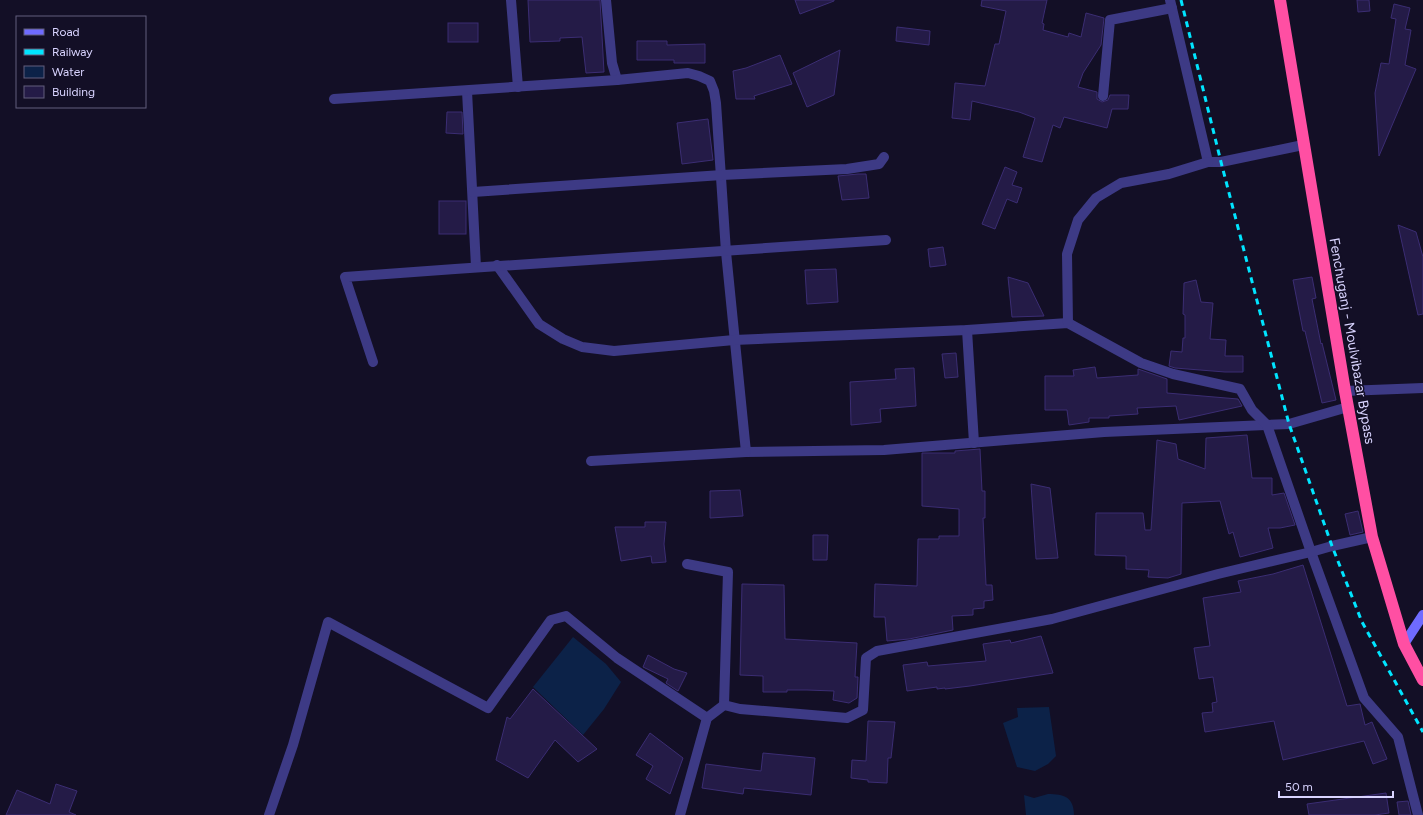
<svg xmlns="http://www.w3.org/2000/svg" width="1423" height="815" font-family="Figtree,sans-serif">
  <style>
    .water { fill: #0c2248 }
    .building { fill: #241b47; stroke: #3b2d73 }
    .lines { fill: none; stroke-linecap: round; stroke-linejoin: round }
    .street { stroke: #3d3a85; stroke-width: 10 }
    .secondary { stroke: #6f6bff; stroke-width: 10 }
    .highway { stroke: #ff4fa3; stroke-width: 12 }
    .rail { stroke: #00e5ff; stroke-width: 3; stroke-dasharray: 6 5; stroke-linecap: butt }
    .labels { text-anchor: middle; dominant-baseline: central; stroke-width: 3; stroke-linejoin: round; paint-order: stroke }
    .street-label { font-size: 14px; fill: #d9d4ff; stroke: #130f26 }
  </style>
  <rect width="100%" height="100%" fill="#130f26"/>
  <g class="water">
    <path d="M573 637 606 664 621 682 604 709 583 735 533 687Z"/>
    <path d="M1049 707 1056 756 1048 764 1035 771 1017 767 1003 723 1018 717 1017 708Z"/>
    <path d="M1048 794C1064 794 1074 797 1074 815H1026L1024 795 1034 798Z"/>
  </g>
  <g class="building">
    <path d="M528 0H600L604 72 586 73 582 37 560 38V41L530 42Z"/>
    <path d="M795 0H834V1L800 14Z"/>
    <path d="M982 0H1047L1042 23 1044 24 1043 30 1068 37 1069 33 1081 37 1086 13 1104 18 1101 45 1083 73 1078 87 1097 92V99L1102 102 1108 100 1110 95H1129L1128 109H1112L1107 128 1064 117 1060 128 1053 125 1042 162 1023 157 1035 118 1019 112 972 101 970 120 952 118 955 83 985 86 995 44H999L1006 11 981 6Z"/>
    <path d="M1357 0H1369L1370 11 1358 12Z"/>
    <path d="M1394 4 1410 8 1405 29 1411 30 1405 65 1416 69 1379 156 1375 93 1381 63 1389 64 1396 19 1391 18Z"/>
    <rect x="448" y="23" width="30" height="19"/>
    <path d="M897 27 930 31 929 45 896 41Z"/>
    <path d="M637 41H667V45L705 44V63H674V60H637Z"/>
    <path d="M840 50 834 95 807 107 793 73Z"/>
    <path d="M780 55 792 84 754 96 755 99H736L733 71 746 68Z"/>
    <path d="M447 112H462L463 134 446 133Z"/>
    <path d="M708 119 713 160 682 164 677 123Z"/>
    <path d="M1005 167 1017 172 1012 185 1022 188 1017 203 1007 199 995 229 982 224Z"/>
    <path d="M858 174H866L869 198 842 200 838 176Z"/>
    <rect x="439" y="201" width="27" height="33"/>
    <path d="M1398 225 1416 232 1423 257V314L1418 315Z"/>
    <path d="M943 247 946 265 930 267 928 249Z"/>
    <path d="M836 269 838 302 807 304 805 270Z"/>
    <path d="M1008 277 1028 283 1044 316 1012 317Z"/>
    <path d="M1312 277 1316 298 1312 299 1321 344 1322 343 1336 400 1322 403 1305 331H1303L1293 280Z"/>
    <path d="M1196 280 1201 302 1213 303 1210 339 1226 340 1225 356H1243V372H1225L1175 368 1169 366 1171 351 1182 352 1183 338H1185V315L1183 314 1184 283Z"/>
    <path d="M956 353 958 377 945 378 942 354Z"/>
    <path d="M1095 367 1097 378 1138 375V369L1167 379V393L1238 399 1242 406 1179 420 1176 406 1137 408 1138 414 1109 416V418H1089V422L1069 425 1067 410H1045V376H1074L1073 370Z"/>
    <path d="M914 368 916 406 880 409 881 422 851 425 850 382 896 379 895 369Z"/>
    <path d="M1247 435 1252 478H1272V495L1284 493 1295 525 1280 528H1268L1273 548 1240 557 1233 532 1229 534 1220 501 1182 503 1181 574 1168 578 1148 577 1149 570 1126 569V556L1095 555 1096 513H1143L1145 530H1151L1157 440 1176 444 1178 459 1205 469 1206 438Z"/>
    <path d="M980 449 982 491H985V518H983L986 585H992L993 600 984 601V608L973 609V615L952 616 953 630 909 639 887 641 885 617H874L875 584 917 586 918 539H939V536H959V509L922 506V453H955V451Z"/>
    <path d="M1031 484 1050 488 1058 558 1036 559Z"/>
    <path d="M740 490 743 516 710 518V491Z"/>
    <path d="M1358 511 1363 532 1350 535 1345 514Z"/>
    <path d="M645 522H666L664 544 666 562 652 563 651 556 621 561 615 527H645Z"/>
    <path d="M813 535H828L827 560H813Z"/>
    <path d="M1303 565 1347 706 1360 704 1365 725 1372 722 1387 759 1373 764 1364 741 1283 760 1274 721 1205 732 1202 713 1213 712 1212 703 1217 702 1213 677 1199 679 1194 648 1210 646 1203 598 1241 592 1238 581 1273 574Z"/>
    <path d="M742 584 784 585 785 639 857 643 855 677H858L857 698 849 703 833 700 834 691 807 690H787V692H763V676L740 675Z"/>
    <path d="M1041 636 1053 673 970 686 945 689V688L937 689V687L907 691 903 665 927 662 928 666 986 661 983 644 1010 640 1011 643Z"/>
    <path d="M648 655 674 669 687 673 678 691 666 683 668 679 643 667Z"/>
    <path d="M533 689 597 749 578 762 555 740 528 778 496 760 507 717 510 719Z"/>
    <path d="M868 721 895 722 891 758H888L887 783 868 782V780L851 778 852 760 866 761Z"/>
    <path d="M650 733 683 758 670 794 646 779 653 766 636 755Z"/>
    <path d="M763 753 815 758 811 795 744 788 743 794 702 788 706 764 761 771Z"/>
    <path d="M56 784 77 791 69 812 76 815H6L17 790 50 804Z"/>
    <path d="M1386 793 1389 813 1375 815H1309L1307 804Z"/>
    <path d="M1408 801 1411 815H1399L1397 802Z"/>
  </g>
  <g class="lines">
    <g class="street">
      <path d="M511 0 518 87"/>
      <path d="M606 0 612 63 617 80"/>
      <path d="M1170 0 1208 162H1221L1303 145"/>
      <path d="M467 91 476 267"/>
      <path d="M1103 96 1110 20 1172 8"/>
      <path d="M334 99 617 80 688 73 699 76 710 81 714 91 716 103 726 252 746 452 884 450 1104 432 1289 424 1348 407"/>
      <path d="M473 192 722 175 847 169 879 164 884 157"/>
      <path d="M497 265 539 324 563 339 582 347 614 351 734 340 967 330 1068 323 1141 363 1173 374 1240 389 1252 410 1267 425 1311 552 1364 698 1398 737 1418 815"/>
      <path d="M1068 323 1067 254 1078 220 1096 198 1121 183 1169 174 1208 162"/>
      <path d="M967 330 974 443"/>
      <path d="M373 362 345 277C525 263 705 254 886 240"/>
      <path d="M1345 391 1423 388"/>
      <path d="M591 461 746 452"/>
      <path d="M687 564 728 572 724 705"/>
      <path d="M269 815 293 745 328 622 488 708 551 620 566 616 617 658 707 718"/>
      <path d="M680 815 707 718 724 705 740 709 847 718 863 710 866 658 877 651 1052 619 1218 574 1311 552 1332 546 1372 537"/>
    </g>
    <path class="secondary" d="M1404 644 1423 615"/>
    <path class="highway" d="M1280 0 1345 391 1372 537 1404 644 1423 680"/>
    <path class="rail" d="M1181 0 1221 162 1289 424 1332 546 1362 622 1423 732"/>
  </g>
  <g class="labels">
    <g class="street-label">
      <text transform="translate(1352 341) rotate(80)">Fenchuganj - Moulvibazar Bypass</text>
    </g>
  </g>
  <rect x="16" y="16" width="130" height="92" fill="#130f26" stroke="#625e7d"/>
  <rect x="24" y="29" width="20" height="6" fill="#6f6bff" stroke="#625e7d"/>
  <text x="52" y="36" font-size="12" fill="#d9d4ff">Road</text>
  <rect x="24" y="49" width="20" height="6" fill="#00e5ff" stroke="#625e7d"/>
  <text x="52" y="56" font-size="12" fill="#d9d4ff">Railway</text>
  <rect x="24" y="66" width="20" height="12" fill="#0c2248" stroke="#625e7d"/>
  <text x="52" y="76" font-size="12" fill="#d9d4ff">Water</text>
  <rect x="24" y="86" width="20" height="12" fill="#241b47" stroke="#625e7d"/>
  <text x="52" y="96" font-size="12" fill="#d9d4ff">Building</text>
  <path d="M1279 791v6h114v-6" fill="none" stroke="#d9d4ff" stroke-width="2"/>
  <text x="1285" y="791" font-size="12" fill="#d9d4ff" stroke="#130f26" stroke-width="3" paint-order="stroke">50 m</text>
</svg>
